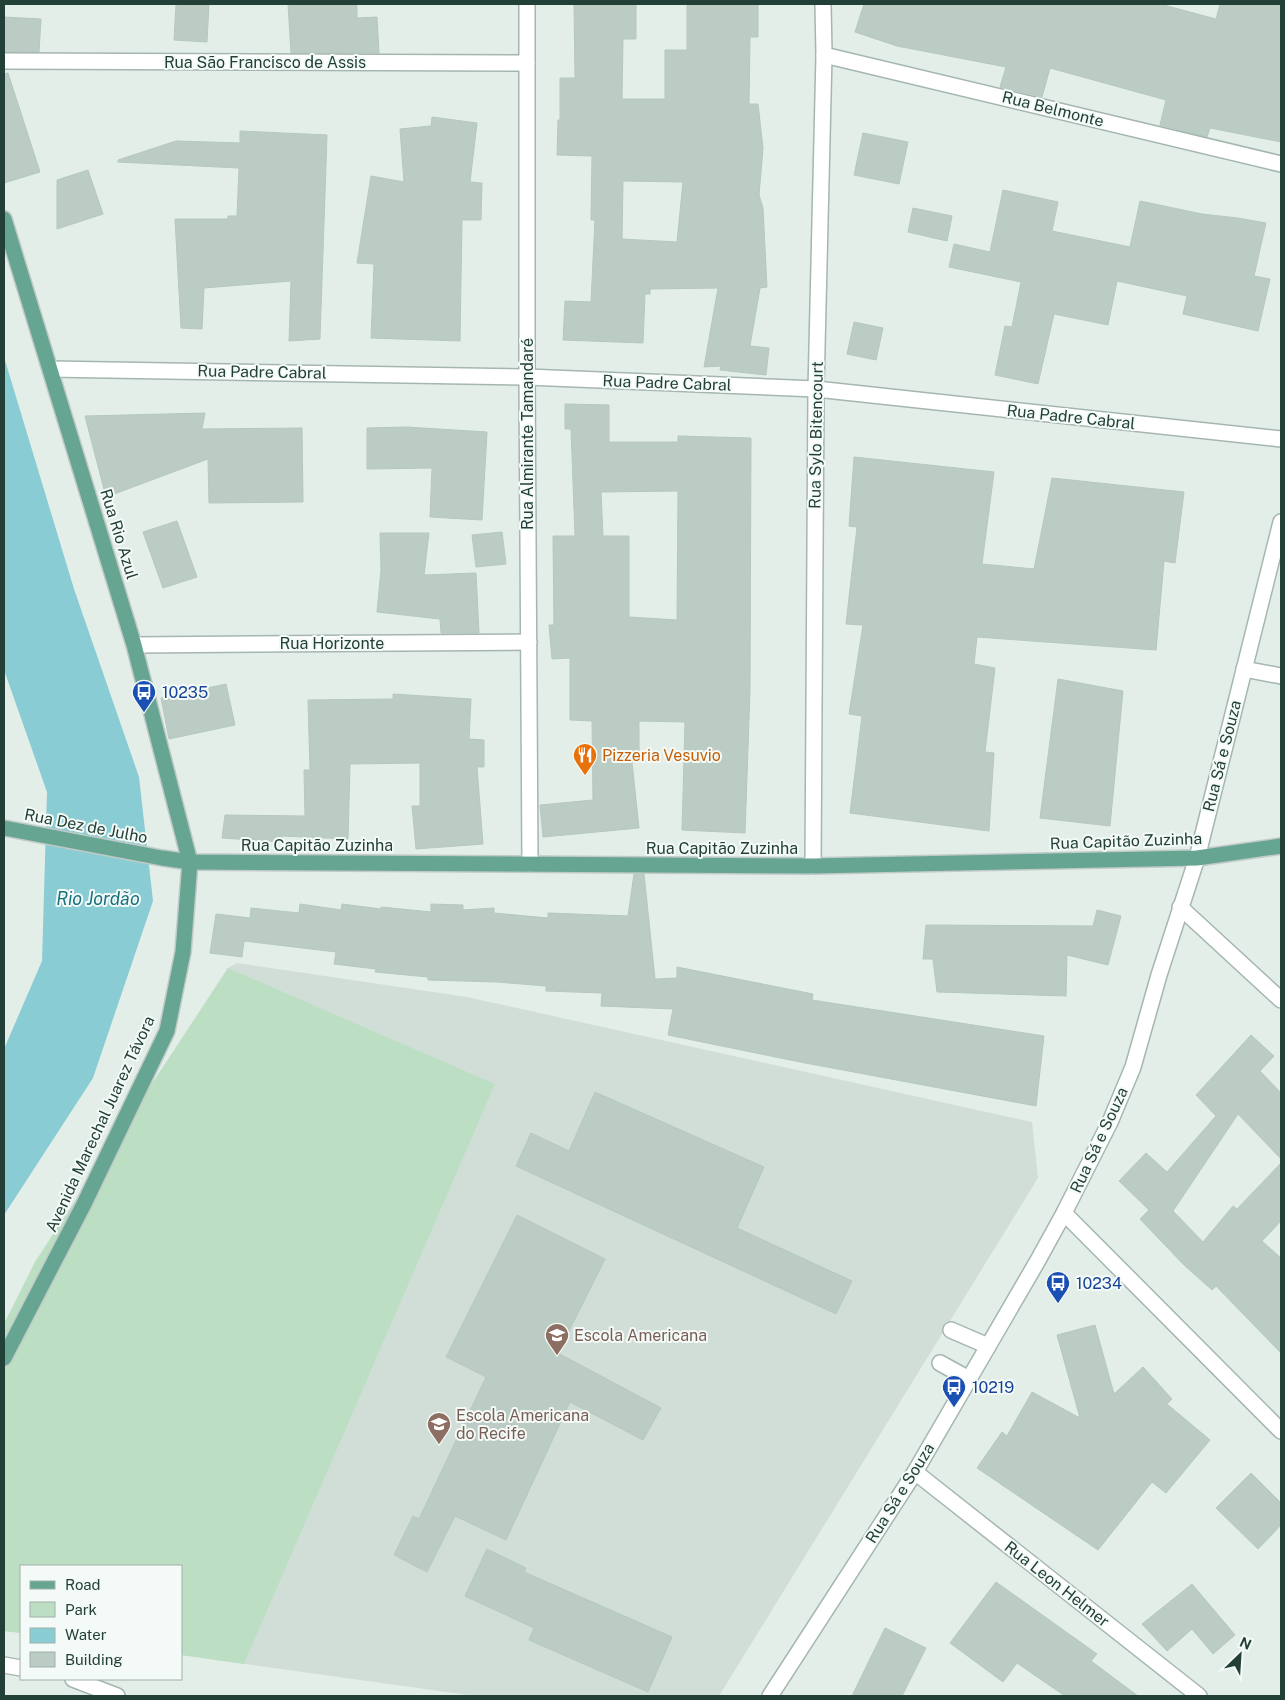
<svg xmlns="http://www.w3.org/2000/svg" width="1285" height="1700" font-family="'Public Sans',sans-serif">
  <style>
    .built { fill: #d1ded8 }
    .green { fill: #bcdfc4 }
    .water { fill: #8accd4 }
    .building { fill: #bbccc4; stroke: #b5c8bf; fill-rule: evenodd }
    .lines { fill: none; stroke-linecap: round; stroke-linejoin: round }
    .minor-casing { stroke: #a5b6b0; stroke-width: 18 }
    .major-casing { stroke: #c1cac7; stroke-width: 18 }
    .minor { stroke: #fff; stroke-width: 15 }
    .major { stroke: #66a592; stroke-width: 15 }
    .labels { text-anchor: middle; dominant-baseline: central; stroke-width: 4; stroke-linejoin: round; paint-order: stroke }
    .street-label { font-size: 16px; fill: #224037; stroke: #f4faf7 }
    .transit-label { font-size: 16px; fill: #164399; stroke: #f4faf7; text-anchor: start }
    .food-label { font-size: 16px; fill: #c56008; stroke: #f4faf7; text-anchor: start }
    .education-label { font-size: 16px; fill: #785e54; stroke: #f4faf7; text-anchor: start }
    .water-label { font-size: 18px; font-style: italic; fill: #19727f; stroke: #f4faf7 }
  </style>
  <rect width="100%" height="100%" fill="#e3eee9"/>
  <path class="built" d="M237 963 467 997 1032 1122 1038 1178 719 1696H475L181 1655V1566H21V1633L4 1631V1324L35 1262 228 968Z"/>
  <path class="green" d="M228 968 495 1084 244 1664 181 1655V1566H21V1633L4 1631V1324L35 1262Z"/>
  <path class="water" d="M4 357 74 589 139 777 153 901 93 1078 4 1215V1049L42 961 47 792 4 670Z"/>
  <g class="building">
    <path d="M176 4H209L207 42 174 40Z"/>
    <path d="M288 4H357V18L377 17 379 53H291Z"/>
    <path d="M574 4H636V39H623L622 99H665V50H687V4H758V37H750L749 104H758L763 148 759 195 763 208 767 287 760 288 750 346 769 348 766 375 720 370 721 366 704 367 718 288 650 289V294H645L643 343 563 340 565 301 591 302 595 220H591L592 156 557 155 558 120H560V78H575ZM623 181 683 182 677 242 622 239Z"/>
    <path d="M864 4H1160L1216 19 1220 4H1281V142L1210 128 1207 137 1160 125 1166 100 1050 68 1042 97 1000 87 1006 67 897 46 855 32Z"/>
    <path d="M4 17 41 19 39 52H4Z"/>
    <path d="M8 73 40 172 4 183V74Z"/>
    <path d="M432 117 477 123 470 182 482 183 481 220H462L460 341 371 338 374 264 357 263 371 176 404 182 400 129 431 126Z"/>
    <path d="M240 131 327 135 320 339 289 341 291 281 204 288 202 329 181 328 175 219H228V216H237L239 168 118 162V160L176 141 240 143Z"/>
    <path d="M863 133 908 142 899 184 854 175Z"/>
    <path d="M88 170 103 214 57 229V180Z"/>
    <path d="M1003 190 1058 202 1052 231 1130 247 1140 201 1202 214 1238 218 1266 223 1254 276 1270 279 1258 331 1183 314 1187 296 1117 281 1108 325 1054 314 1038 384 995 375 1005 326 1012 327 1021 282 949 267 954 244 990 252Z"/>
    <path d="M913 208 952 216 947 241 908 232Z"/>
    <path d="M854 322 883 328 876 360 847 354Z"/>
    <path d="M565 404 609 405V442H678V436L751 438 750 691 745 833 682 830 685 722 639 721V762H632L639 828 543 837 540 805 593 800 592 721 570 720V658L552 659 549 625H554L553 536H575L571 429H565ZM678 491 677 620 629 617V536H603L601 492Z"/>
    <path d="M205 413 202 429 302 428 303 502 209 503 208 459 106 497 85 416Z"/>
    <path d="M406 427 487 432 482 520 430 517 432 468 367 469V428Z"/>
    <path d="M854 457 994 472 982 564 1034 569 1052 478 1184 492 1175 563 1164 561 1156 650 977 637 974 664 995 668 985 752 994 753 989 831 850 813 862 716 849 714 863 625 846 624 857 527 849 526Z"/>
    <path d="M177 521 197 577 163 588 143 532Z"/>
    <path d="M502 532 506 564 476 567 472 535Z"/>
    <path d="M380 533H429L424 575 476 573 479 633H441L440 619 377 612 381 570Z"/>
    <path d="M1058 679 1123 691 1110 826 1040 818Z"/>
    <path d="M226 684 235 725 169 739 161 698Z"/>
    <path d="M393 694 471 699 469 739 484 740V767H477L483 844 416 849 412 806H420V763L350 764 348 839 282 836V842L222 838 225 815 305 816 304 770H310L308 700 393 699Z"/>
    <path d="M634 874H644L655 979 677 978V967L813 994 812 1000 1044 1036 1036 1106 800 1062 668 1035 673 1009 601 1006 602 993 546 991V986L497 982 428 980V977L375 972 376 969 334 964 336 952 244 941 242 957 210 953 216 914 250 918 251 908 299 913 300 904 341 910 342 904 381 909V907L431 912V904L463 905V910L494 908V913L548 918V913L628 916Z"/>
    <path d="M1097 910 1121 916 1108 965 1067 955 1066 996 937 992 933 959H923L926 925 1093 926Z"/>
    <path d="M1251 1035 1274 1056 1260 1071 1281 1093V1159L1238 1114 1173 1211 1203 1242 1233 1206 1237 1209 1281 1163V1221L1262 1241 1281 1258V1353L1216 1286 1212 1290 1184 1265 1140 1219 1149 1210 1119 1181 1146 1153 1167 1172 1216 1116 1196 1095Z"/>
    <path d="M595 1092 764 1167 737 1228 852 1281 836 1314 516 1166 531 1133 569 1151Z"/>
    <path d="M517 1215 605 1259 558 1353 661 1408 643 1440 570 1402 506 1540 455 1516 427 1572 394 1555 413 1516 419 1519 486 1377 446 1357Z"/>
    <path d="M1095 1325 1114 1394 1143 1367 1172 1399 1167 1404 1210 1440 1166 1493 1152 1482 1098 1550 977 1468 1002 1432 1007 1436 1032 1392 1080 1418 1057 1335Z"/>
    <path d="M1251 1473 1281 1503V1525L1258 1549 1216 1508Z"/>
    <path d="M487 1549 526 1568 524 1572 672 1637 648 1692 529 1640 534 1628 465 1596Z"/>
    <path d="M996 1582 1097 1654 1091 1661 1138 1696H1065L1017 1663 1003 1682 950 1643Z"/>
    <path d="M1192 1584 1235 1635 1213 1654 1192 1629 1167 1651 1142 1624Z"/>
    <path d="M885 1628 926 1648 902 1696H852Z"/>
  </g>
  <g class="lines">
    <g class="minor-casing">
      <g id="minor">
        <path d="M527 4V377L530 864"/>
        <path d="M824 55 1281 164"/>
        <path d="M4 61 527 63"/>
        <path d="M50 369 527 377 816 389 1281 439"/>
        <path d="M134 645 529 642"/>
        <path d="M1244 669 1281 676"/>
        <path d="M813 866 816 389 824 55 823 4"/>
        <path d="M1180 907 1281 1000"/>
        <path d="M1064 1213 1281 1431"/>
        <path d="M951 1330 988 1346"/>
        <path d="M940 1363 969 1379"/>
        <path d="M915 1472 1199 1696"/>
        <path d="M4 1665 21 1668"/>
        <path d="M73 1679 117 1696"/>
        <path d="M770 1696 915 1472 1037 1262 1064 1213 1110 1122 1133 1067 1159 975 1197 858 1281 522"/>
      </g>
    </g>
    <g class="major-casing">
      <g id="major">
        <path d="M4 219 134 645 190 862 183 952 167 1031 84 1204 4 1358"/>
        <path d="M4 828 162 858 190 862 813 866 1197 858 1281 846"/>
      </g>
    </g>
    <use href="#minor" class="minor"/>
    <use href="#major" class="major"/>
  </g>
  <defs>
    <g id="bus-pin" transform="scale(1.25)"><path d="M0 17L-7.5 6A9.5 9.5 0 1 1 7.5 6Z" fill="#1a4fb4" stroke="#f4faf7"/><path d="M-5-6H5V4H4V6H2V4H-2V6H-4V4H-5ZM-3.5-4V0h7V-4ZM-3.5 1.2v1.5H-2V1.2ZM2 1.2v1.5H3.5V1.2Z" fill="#fff"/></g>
    <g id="restaurant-pin" transform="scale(1.25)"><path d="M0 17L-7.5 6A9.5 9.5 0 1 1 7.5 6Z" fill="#e8710a" stroke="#f4faf7"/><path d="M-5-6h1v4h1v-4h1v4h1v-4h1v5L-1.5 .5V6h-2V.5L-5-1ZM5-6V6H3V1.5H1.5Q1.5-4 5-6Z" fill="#fff"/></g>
    <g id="school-pin" transform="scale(1.25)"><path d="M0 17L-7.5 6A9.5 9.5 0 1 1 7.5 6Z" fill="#8d6e63" stroke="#f4faf7"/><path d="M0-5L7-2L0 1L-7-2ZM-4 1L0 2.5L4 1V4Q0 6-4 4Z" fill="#fff"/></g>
  </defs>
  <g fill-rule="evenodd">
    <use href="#bus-pin" x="144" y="692"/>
    <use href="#restaurant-pin" x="585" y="755"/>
    <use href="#bus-pin" x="1058" y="1283"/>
    <use href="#school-pin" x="557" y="1335"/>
    <use href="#bus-pin" x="954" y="1387"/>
    <use href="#school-pin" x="439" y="1424"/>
  </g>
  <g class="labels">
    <g class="street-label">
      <text x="265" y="62">Rua São Francisco de Assis</text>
      <text transform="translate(1053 109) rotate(14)">Rua Belmonte</text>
      <text transform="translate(262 372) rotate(1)">Rua Padre Cabral</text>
      <text transform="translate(667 383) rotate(2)">Rua Padre Cabral</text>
      <text transform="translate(1071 417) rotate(6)">Rua Padre Cabral</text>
      <text transform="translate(527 434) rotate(-90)">Rua Almirante Tamandaré</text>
      <text transform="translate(816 435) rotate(-89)">Rua Sylo Bitencourt</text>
      <text transform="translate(119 534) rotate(73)">Rua Rio Azul</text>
      <text x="332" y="643">Rua Horizonte</text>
      <text transform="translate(1222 756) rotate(-76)">Rua Sá e Souza</text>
      <text transform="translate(86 826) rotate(11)">Rua Dez de Julho</text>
      <text transform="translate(1126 841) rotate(-2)">Rua Capitão Zuzinha</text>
      <text x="317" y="845">Rua Capitão Zuzinha</text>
      <text x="722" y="848">Rua Capitão Zuzinha</text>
      <text transform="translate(100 1124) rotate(-65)">Avenida Marechal Juarez Távora</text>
      <text transform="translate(1099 1140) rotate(-65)">Rua Sá e Souza</text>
      <text transform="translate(900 1493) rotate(-58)">Rua Sá e Souza</text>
      <text transform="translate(1057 1584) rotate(38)">Rua Leon Helmer</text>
    </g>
    <g class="transit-label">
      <text x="162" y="692">10235</text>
      <text x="1076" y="1283">10234</text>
      <text x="972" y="1387">10219</text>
    </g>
    <g class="food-label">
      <text x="602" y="755">Pizzeria Vesuvio</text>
    </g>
    <g class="education-label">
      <text x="574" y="1335">Escola Americana</text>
      <text x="456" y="1415">Escola Americana<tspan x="456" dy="18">do Recife</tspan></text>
    </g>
    <g class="water-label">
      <text x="98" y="898">Rio Jordão</text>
    </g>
  </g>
  <rect width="1285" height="1700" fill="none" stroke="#224037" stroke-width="10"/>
  <rect x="20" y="1565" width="162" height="115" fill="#f4faf7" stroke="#a0b0aa"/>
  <rect x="30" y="1581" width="25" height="8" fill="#66a592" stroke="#a0b0aa"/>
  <text x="65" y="1590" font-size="15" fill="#224037">Road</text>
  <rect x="30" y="1602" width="25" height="15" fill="#bcdfc4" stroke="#a0b0aa"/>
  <text x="65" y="1615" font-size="15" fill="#224037">Park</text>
  <rect x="30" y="1628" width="25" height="15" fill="#8accd4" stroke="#a0b0aa"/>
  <text x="65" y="1640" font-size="15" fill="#224037">Water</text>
  <rect x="30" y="1652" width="25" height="15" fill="#bbccc4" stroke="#a0b0aa"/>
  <text x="65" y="1665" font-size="15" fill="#224037">Building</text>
  <g transform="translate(1240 1655) rotate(25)" stroke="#f4faf7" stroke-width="4" paint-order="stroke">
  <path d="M0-4L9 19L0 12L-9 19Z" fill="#224037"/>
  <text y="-8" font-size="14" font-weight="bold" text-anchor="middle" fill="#224037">N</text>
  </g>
</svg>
